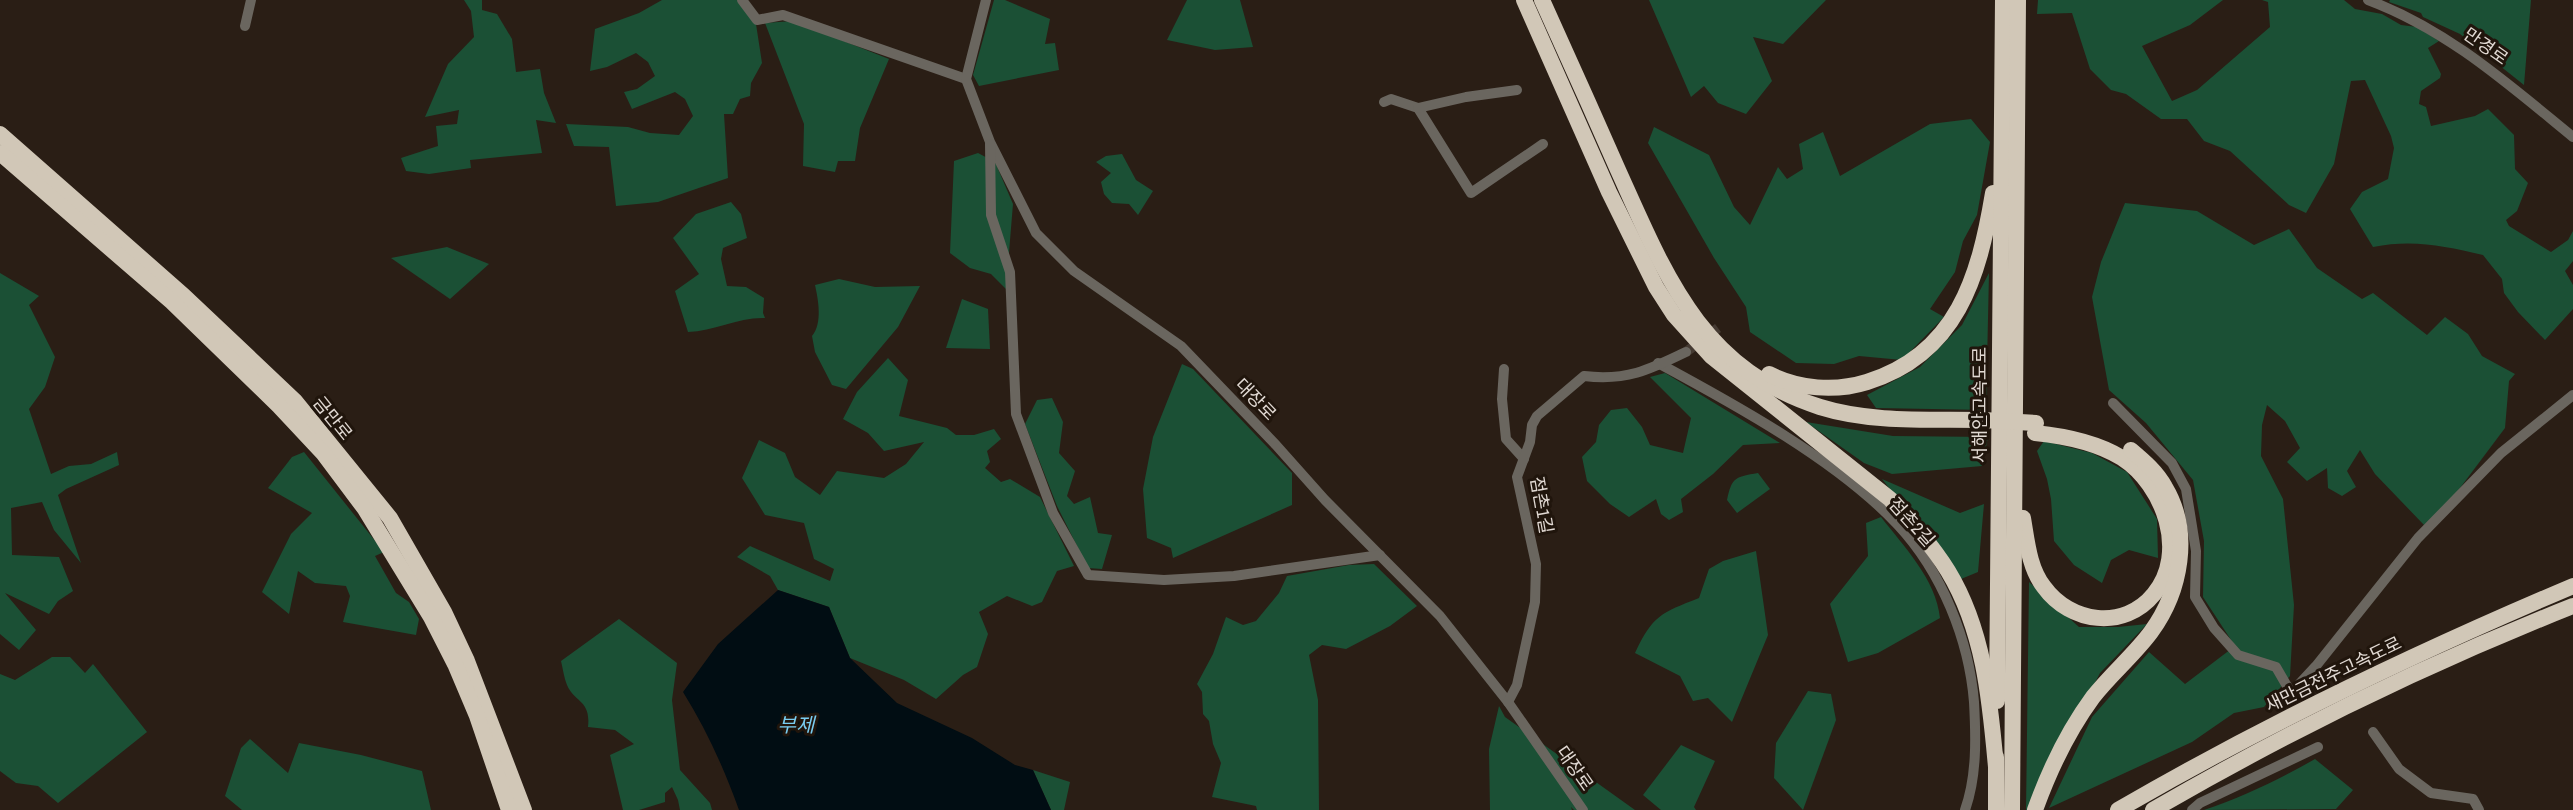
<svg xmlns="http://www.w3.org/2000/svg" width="2573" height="810" font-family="'Archivo Narrow','Noto Sans KR',sans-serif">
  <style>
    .green { fill: #1b5035 }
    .water { fill: #010d13 }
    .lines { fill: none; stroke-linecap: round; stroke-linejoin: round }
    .minor-tunnel { stroke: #453a32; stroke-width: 10; stroke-dasharray: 10 5; stroke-linecap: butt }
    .minor { stroke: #6a665f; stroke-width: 10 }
    .highway { stroke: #d1c7b7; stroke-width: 16 }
    .highway-bridge { stroke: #d1c7b7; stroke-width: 16 }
    .labels { text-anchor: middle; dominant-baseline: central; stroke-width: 6; stroke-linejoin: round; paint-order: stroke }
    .street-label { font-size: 18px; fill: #e1d9d3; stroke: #20150c }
    .water-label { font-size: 20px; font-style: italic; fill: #79ccf0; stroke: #20150c }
  </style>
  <rect width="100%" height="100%" fill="#2a1e15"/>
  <g class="green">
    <path d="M464 0H482V10L497 14 512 39 516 72 540 69 544 93 556 123 536 120 542 153 470 160 471 168 429 174 406 171 401 158 438 146 436 126 457 124 459 110 425 117 448 64 474 37 471 11Z"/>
    <path d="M662 0H739L756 24 762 63 751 83 750 96 740 99 733 114H724L728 178 658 202 616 206 609 147 574 146 566 124 628 127 650 133 679 135 693 116 685 99 675 92 632 109 624 92 637 89 655 76 648 62 636 53 607 67 590 71 595 29 639 13Z"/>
    <path d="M994 0H1005L1050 19 1045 44 1055 43 1059 70 979 86 973 75Z"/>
    <path d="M1187 0H1240L1253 47 1215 50 1167 40Z"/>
    <path d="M1649 0H1826L1783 44 1753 37 1772 81 1746 114 1718 103 1704 86 1691 97Z"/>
    <path d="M2038 0H2223L2190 25 2142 46 2172 101 2197 90 2270 27 2268 2 2262 0H2344L2355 9 2382 14 2401 25 2417 27 2439 41 2428 48 2441 74 2440 78 2421 91 2419 104 2426 107 2431 126 2475 116 2488 109 2514 135 2515 169 2528 183 2517 211 2506 220 2509 226 2551 252 2568 240 2573 231V261L2565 271 2573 285V309L2545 340 2518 312 2504 293 2502 279 2483 255C2444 246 2413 239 2373 247L2350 209 2362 192 2388 179 2394 148 2391 136 2365 80 2351 81 2334 164 2306 213 2289 205 2230 151 2204 141 2187 119H2161L2126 94 2111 90 2090 69 2072 13 2037 14Z"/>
    <path d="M2390 0H2531L2524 85 2460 34 2423 17 2421 13 2389 2Z"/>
    <path d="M793 21 889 59 860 128 855 161H838L835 172 803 166 804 124 765 23Z"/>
    <path d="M1971 119 1990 142 1977 215 1963 241 1955 272 1930 309 1944 317 1902 360 1859 356 1834 364 1796 363 1750 332 1746 307 1714 258 1648 143 1654 127 1709 155 1734 207 1750 225 1778 167 1787 179 1803 169 1799 144 1823 132 1840 176 1930 124Z"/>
    <path d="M978 153 995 162 1013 204 1006 289 991 274 970 268 950 253 954 161Z"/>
    <path d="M1122 154 1136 180 1153 191 1138 215 1129 204 1112 203 1104 194 1101 182 1111 173 1096 162 1106 156Z"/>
    <path d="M731 202 741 214 747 238 723 248 721 259 727 286 746 287 764 298 763 313 765 318C739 317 714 331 688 332L675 291 699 274 673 238 696 214Z"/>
    <path d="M2125 203 2197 211 2254 245 2289 229 2317 268 2362 299 2373 293 2427 335 2445 317 2468 334 2482 356 2515 374 2509 381 2505 428 2448 504 2424 525 2375 474 2360 450 2347 471 2356 487 2342 496 2328 488 2327 468 2307 481 2287 462 2300 448 2285 421 2267 405 2262 425 2261 456 2283 499 2294 605 2290 676 2264 707 2234 713 2192 742 2049 808 2092 717 2149 652 2185 684 2235 646 2203 597 2204 541 2193 480 2146 423 2109 390 2092 297 2101 262Z"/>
    <path d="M447 247 489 264 450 299 391 258Z"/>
    <path d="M0 273 39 296 29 305 55 357 45 387 29 409 51 474 69 466 91 464 117 452 119 465 66 489 58 495 81 563 54 530 42 502 11 508 12 555 59 557 73 591 58 601 49 614 5 593 36 630 19 650 0 634Z"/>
    <path d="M1989 273 1986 410 1876 408 1867 395 1920 367 1962 325Z"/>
    <path d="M839 279 875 287 920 286 898 327 846 389 832 385 815 352 812 336C823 323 818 299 815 285Z"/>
    <path d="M962 299 988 309 990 349 946 348Z"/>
    <path d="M888 358 908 380 899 416 947 428 956 435H974L994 429 1001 439 987 451 990 462 985 468 1001 482 1010 479 1040 497 1074 566 1057 571 1042 602 1032 606 1007 596 979 612 988 634 977 667 963 675 936 699 904 680 850 658 829 607 778 590 770 576 737 557 750 546 830 581 834 569 814 559 804 523 765 515 742 478 759 440 785 453 795 477 820 495 837 471 884 478 906 464 924 442 884 451 868 433 843 419 857 392Z"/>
    <path d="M1182 364 1193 369 1292 473V505L1173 558 1171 548 1147 538 1143 489 1153 437Z"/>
    <path d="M1665 373 1780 443 1743 445 1713 474 1681 499 1683 512 1669 520 1661 514 1656 499 1629 517 1610 504 1587 481 1582 457 1596 442 1599 425 1611 410 1627 408 1642 427 1650 445 1683 453 1691 418 1650 377Z"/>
    <path d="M1052 398 1063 422 1059 453 1075 471 1067 496 1074 504 1090 497 1098 533 1112 535 1102 569 1088 568 1057 506 1025 424 1037 400Z"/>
    <path d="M1806 422 1893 436 1988 437 1982 466 1892 474 1864 463Z"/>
    <path d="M2044 441 2092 453 2127 472 2157 519 2158 558 2129 550 2111 560 2102 583 2074 565 2054 541 2051 499 2047 479 2037 451Z"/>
    <path d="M304 452 384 552 375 556 396 593 409 602 419 619 416 635 343 622 350 596 346 586 315 583 298 571 289 614 262 592 291 534 312 513 268 488 292 457Z"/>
    <path d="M1758 473 1770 489 1737 513 1727 500C1732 477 1735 477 1758 473Z"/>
    <path d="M1882 479 1960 513 1984 504 1978 572 1961 579Z"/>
    <path d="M1881 517C1904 547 1936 579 1940 618L1878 653 1848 662 1830 604 1868 556 1866 523Z"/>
    <path d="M1756 551 1768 635 1732 722 1708 698 1693 701 1680 676 1635 653C1653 615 1661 613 1699 598L1709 569 1723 561Z"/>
    <path d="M1374 564 1417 606 1390 626 1346 649 1322 645 1309 655 1318 700 1319 810H1257L1256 806 1212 797 1221 763 1213 744 1209 721 1203 714 1202 692 1197 684 1213 654 1226 617 1243 625 1256 621 1279 593 1287 576 1349 565Z"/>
    <path d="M2029 582 2079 627H2118L2147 624 2100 673 2029 810H2026Z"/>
    <path d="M619 619 677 663 672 700 680 770 710 803 712 810H680L678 800 672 787 665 793V802L639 810H623L610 755 634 744 615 730 588 727C591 700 575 703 567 685 564 678 563 669 561 661Z"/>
    <path d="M52 657H70L85 673 93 664 147 732 58 803 38 786 16 783 0 771V674L15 680Z"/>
    <path d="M1808 691 1831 694 1836 720 1803 810 1774 778 1776 743Z"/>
    <path d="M1499 706 1505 717 1635 810H1574L1571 807 1572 810H1490L1489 749Z"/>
    <path d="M250 739 288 773 299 743 361 755 422 771 431 810H242L225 796 241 748Z"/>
    <path d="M1681 745 1715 761 1694 807 1696 810H1661L1643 795Z"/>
    <path d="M2315 759 2353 790 2336 809 2204 810C2243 797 2280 779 2315 759Z"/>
    <path d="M1033 770 1070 782 1064 810H1051Z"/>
  </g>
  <path class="water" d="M778 590 829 607 850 658 897 703 972 738 1015 765 1033 770 1051 810H739C724 768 706 729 683 692L718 644Z"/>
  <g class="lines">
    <path class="minor-tunnel" d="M1686 352 1718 328"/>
    <g class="minor">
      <path d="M742 0 757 20 783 15 966 79"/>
      <path d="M986 0 966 79 990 142 1036 233 1074 271 1181 346 1276 445 1325 500 1440 616 1508 702 1583 810"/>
      <path d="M2368 0C2448 30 2508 84 2573 137"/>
      <path d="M245 26 251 0"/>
      <path d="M1384 102 1391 99 1418 108 1471 193 1543 144"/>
      <path d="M1418 108 1466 97 1517 90"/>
      <path d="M990 144 991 215 1010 272 1016 414 1053 513 1088 575 1164 580 1234 576 1380 555"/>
      <path d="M1658 363C1736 405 1838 461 1898 525 1942 572 1969 640 1974 702 1976 738 1977 776 1965 810"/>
      <path d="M1504 369 1502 399 1506 439 1524 459"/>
      <path d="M2113 403 2172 463 2186 489 2196 551 2195 597 2214 628 2238 655 2276 667 2291 693 2316 666 2418 538 2501 453 2573 395"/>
      <path d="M1508 702 1517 685 1535 602 1536 564 1517 477 1530 442 1532 425 1537 416 1584 376C1627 381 1649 370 1686 352"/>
      <path d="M2373 732 2399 769 2431 793 2473 799 2479 810"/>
      <path d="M2192 810 2200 803 2318 747"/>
    </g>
    <g class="highway">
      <path d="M1524 0 1609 192 1656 287 1674 315 1711 356 1890 499C1911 522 1932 545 1948 571 1984 630 1990 700 1996 767"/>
      <path d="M1542 0C1568 57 1593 113 1618 170 1665 274 1700 369 1820 407 1871 423 1929 419 1983 420"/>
      <path d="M0 134 184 296 295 401 390 518 444 612 467 661 524 810"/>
      <path d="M0 153 172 302 279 406 323 453 365 509 431 617 455 664 477 716 509 810"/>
      <path d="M1769 374C1799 389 1835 392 1867 382 1957 354 1979 277 1993 193"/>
      <path d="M2023 518C2027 541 2029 568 2044 587 2070 623 2124 631 2154 594 2188 553 2164 485 2122 458 2096 442 2065 436 2035 433"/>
      <path d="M1997 701 2003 0"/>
      <path d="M1996 810V757"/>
      <path d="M2012 810 2018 0"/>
      <path d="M2035 810C2049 771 2068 731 2093 697 2111 674 2134 655 2151 632 2181 591 2192 532 2165 487 2157 472 2144 461 2131 450"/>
      <path d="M2118 810C2264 725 2417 652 2573 586"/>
      <path d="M2153 810C2287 732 2429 663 2573 606"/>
    </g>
    <path class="highway-bridge" d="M1983 420 2036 423"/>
  </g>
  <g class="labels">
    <g class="street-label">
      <text transform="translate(2486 46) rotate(35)">만경로</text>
      <text transform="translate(1256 399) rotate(46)">대장로</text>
      <text transform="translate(1979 405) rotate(-90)">서해안고속도로</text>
      <text transform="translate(333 418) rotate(51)">금만로</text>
      <text transform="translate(1542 505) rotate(80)">점촌1길</text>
      <text transform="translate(1912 522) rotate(48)">점촌2길</text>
      <text transform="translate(2333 674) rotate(-26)">새만금전주고속도로</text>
      <text transform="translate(1575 768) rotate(55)">대장로</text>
    </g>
    <g class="water-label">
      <text x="796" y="724">부제</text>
    </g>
  </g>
</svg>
